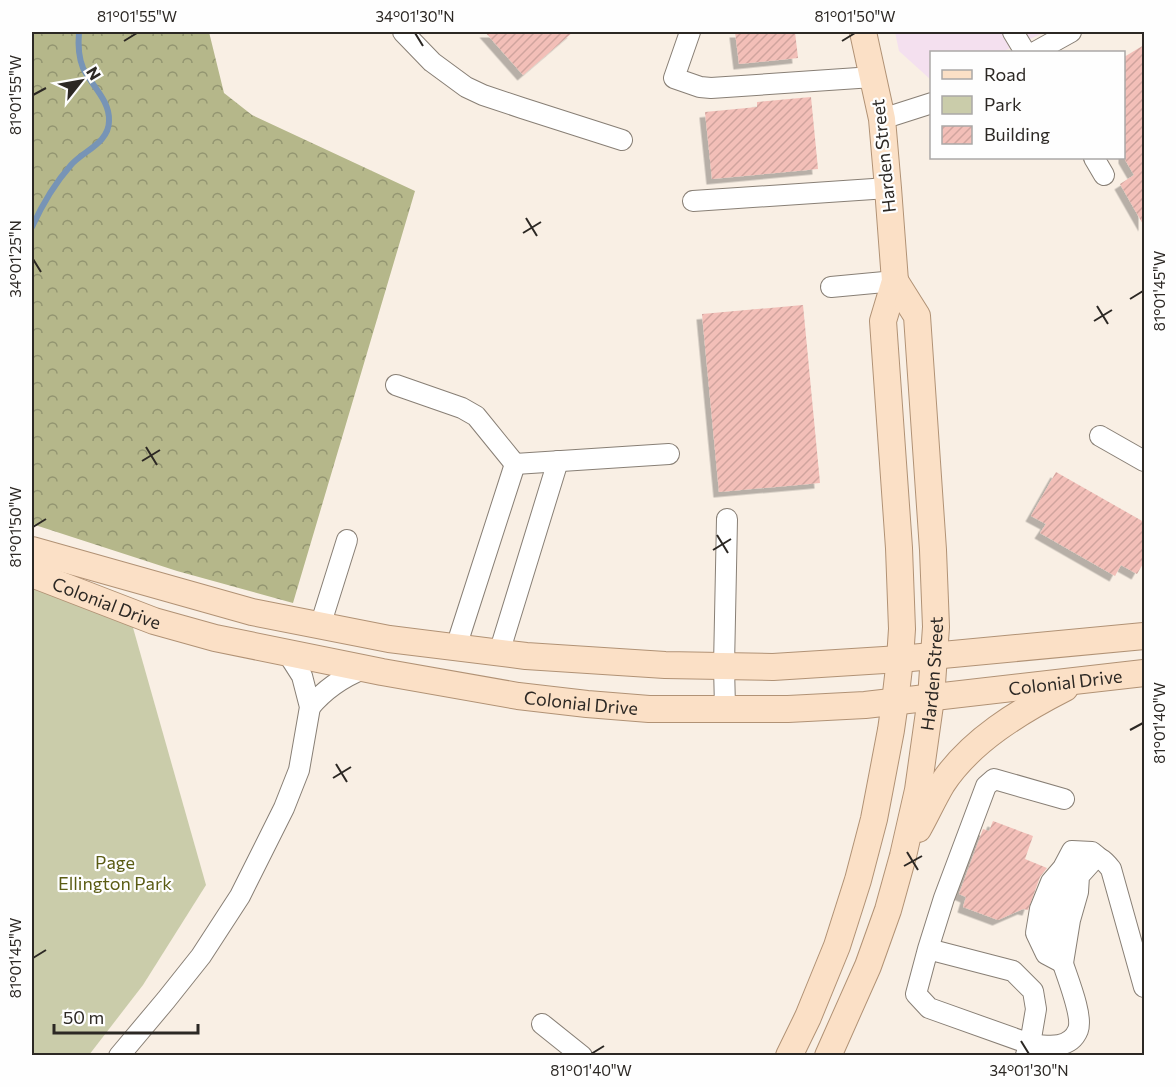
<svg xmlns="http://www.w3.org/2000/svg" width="1176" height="1087" font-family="Commissioner,sans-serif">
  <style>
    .medical { fill: #f4e0ef }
    .forest { fill: url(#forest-crowns) }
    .green { fill: #caccaa }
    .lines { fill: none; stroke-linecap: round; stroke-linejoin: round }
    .stream { stroke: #7794b6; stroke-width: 6 }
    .building { fill: url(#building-hatch); filter: url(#shadow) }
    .minor-casing { stroke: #887f75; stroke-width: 22 }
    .major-casing { stroke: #b19275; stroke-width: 28 }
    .minor { stroke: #fff; stroke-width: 20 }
    .major { stroke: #fbe0c6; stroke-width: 26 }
    .ticks { fill: none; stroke: #2c2824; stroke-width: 2 }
    .labels { text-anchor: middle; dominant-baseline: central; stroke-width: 4.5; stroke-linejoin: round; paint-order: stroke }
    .street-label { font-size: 18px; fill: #2c2824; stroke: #fefefe }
    .park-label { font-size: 18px; fill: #5a5b13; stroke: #fefefe }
    .neatline { fill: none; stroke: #2c2824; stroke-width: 2 }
    .ticks-label { font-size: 15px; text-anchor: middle; fill: #2c2824 }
  </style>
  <defs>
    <pattern id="forest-crowns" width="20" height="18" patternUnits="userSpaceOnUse" patternTransform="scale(1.5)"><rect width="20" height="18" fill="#b5b78a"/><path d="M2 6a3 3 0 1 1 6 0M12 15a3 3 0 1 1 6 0" fill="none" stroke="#939571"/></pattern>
    <pattern id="building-hatch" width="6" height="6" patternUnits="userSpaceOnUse" patternTransform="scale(1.5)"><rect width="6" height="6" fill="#f3bfb8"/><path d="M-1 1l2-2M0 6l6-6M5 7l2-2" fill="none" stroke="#d0a49e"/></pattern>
    <filter id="shadow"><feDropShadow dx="-5.5" dy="5.5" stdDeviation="0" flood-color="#0004"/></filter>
  </defs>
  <rect width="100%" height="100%" fill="#f9efe4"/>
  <path class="medical" d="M895 32H1045L1002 52H932L931 80 899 51Z"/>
  <path class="forest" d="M32 32H209L224 93 252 115 415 191 293 603 177 571 32 524Z"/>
  <path class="green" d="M32 576 128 610 206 885 143 985 89 1055 32 1056Z"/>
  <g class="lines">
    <path class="stream" d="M32 227C42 205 55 183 71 165 83 151 109 143 109 121 110 100 91 85 83 68 78 56 78 44 79 32"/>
  </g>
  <g class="building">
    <path d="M485 32H573L523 75Z"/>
    <path d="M735 32H795L798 58 739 64Z"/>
    <path d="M1144 45V226L1120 184 1134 175 1124 158V57Z"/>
    <path d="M811 97 818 169 712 179 705 112 757 107V102Z"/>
    <path d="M803 305 820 483 719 492 702 314Z"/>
    <path d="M1056 472 1144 522V562L1137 574 1121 565 1115 576 1040 533 1046 524 1031 516Z"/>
    <path d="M993 821 1033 836 1025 859 1047 868 1040 877 1028 910 1023 909 998 920 963 907 966 897 959 894 983 829 989 831Z"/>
  </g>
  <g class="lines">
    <g class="minor-casing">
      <g id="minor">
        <path d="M403 32 432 62 466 87 483 95 522 108 622 140"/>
        <path d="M690 32 674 78 700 87 711 88 873 77"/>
        <path d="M1013 32 1025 52"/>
        <path d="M1035 52 1071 32"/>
        <path d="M882 119 932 103"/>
        <path d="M1094 158 1104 175"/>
        <path d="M693 201 888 188"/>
        <path d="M831 287 895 281"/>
        <path d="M396 385 462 408 476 416 515 464"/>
        <path d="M1100 436 1144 461"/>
        <path d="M515 464 669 454"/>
        <path d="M320 626 347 540"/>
        <path d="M456 647 515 464"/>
        <path d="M499 653 558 461"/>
        <path d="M310 707C325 689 341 678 363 669"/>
        <path d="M725 708 724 666 727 519"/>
        <path d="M1072 851 1092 852 1097 856 1079 876 1078 892 1070 920 1063 963 1046 954 1036 933 1040 909 1051 882 1063 868Z"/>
        <path d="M928 949 1013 971 1033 991 1036 1009 1030 1044 929 1008 916 994 928 949 944 898 986 786 994 779 1064 799"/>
        <path d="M542 1024 582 1056"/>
        <path d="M1026 1055 1030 1044C1047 1046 1070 1050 1078 1030 1084 1014 1063 968 1059 951 1057 944 1056 935 1055 928 1054 913 1061 897 1067 884 1072 874 1074 863 1085 859 1097 853 1104 860 1111 869L1144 987"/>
        <path d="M119 1056 166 1000 201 956 240 896 284 808 299 770 310 707 302 676 288 654"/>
      </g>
    </g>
    <g class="major-casing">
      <g id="major">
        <path d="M32 550 252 612 389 639 526 656 665 665 773 667 900 659 1144 636"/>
        <path id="s1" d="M32 574 154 621 215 638 382 672 518 696 587 704 649 709H788L865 705 1144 673"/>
        <path d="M918 829C926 815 933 799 942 784 970 741 1020 711 1065 688"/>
        <path d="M789 1056 808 1017 837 946 858 880 874 819 891 730 895 702 900 659 902 629 899 548 883 321 895 281 888 188 882 119 863 32"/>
        <path id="s2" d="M828 1056 868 966 888 910 903 856 918 790 931 698 936 627 933 550 917 316 895 281"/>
      </g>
    </g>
    <use href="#minor" class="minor"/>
    <use href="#major" class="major"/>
  </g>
  <path class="ticks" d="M415 33 423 46M124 41 137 33M842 41 855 33M33 95 46 88M526 218 537 236M523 233 541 222M33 259 41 272M1130 299 1143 291M1097 306 1108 324M1094 321 1112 310M146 447 157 465M142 461 160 450M33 527 46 519M717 535 728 553M713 550 731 539M1130 730 1143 723M336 764 347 782M333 778 351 767M907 852 918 870M904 866 922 856M33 958 46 950M1021 1041 1029 1054M591 1054 604 1046"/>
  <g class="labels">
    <g class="street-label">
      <text transform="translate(883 156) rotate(-96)">Harden Street</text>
      <text stroke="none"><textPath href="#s1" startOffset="80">Colonial Drive</textPath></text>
      <text stroke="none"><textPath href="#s2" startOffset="399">Harden Street</textPath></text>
      <text stroke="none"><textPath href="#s1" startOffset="1052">Colonial Drive</textPath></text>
      <text stroke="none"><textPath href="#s1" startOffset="566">Colonial Drive</textPath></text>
    </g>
    <g class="park-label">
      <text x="115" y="862">Page<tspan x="115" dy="21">Ellington Park</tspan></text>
    </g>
  </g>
  <rect width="1176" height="1087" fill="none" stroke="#fefefe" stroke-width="66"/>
  <rect x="930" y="51" width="195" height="108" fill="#fefefe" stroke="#aaa8a7" stroke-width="1.5"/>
  <rect x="942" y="70" width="30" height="9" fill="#fbe0c6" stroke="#aaa8a7" stroke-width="1.5"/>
  <text x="984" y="81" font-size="18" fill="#2c2824">Road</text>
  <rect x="942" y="96" width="30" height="18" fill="#caccaa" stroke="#aaa8a7" stroke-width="1.5"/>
  <text x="984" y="111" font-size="18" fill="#2c2824">Park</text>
  <rect x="942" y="126" width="30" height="18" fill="url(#building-hatch)" stroke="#aaa8a7" stroke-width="1.5"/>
  <text x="984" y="141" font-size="18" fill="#2c2824">Building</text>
  <g transform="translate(81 81) rotate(59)" stroke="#fefefe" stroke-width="4.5" paint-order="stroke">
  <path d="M0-4.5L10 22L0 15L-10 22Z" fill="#2c2824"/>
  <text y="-9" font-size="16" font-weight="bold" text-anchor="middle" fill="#2c2824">N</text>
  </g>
  <path d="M54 1024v9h144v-9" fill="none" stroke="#2c2824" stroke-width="3"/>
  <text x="63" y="1024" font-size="18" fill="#2c2824" stroke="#fefefe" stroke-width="4.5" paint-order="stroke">50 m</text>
  <rect x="33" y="33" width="1110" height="1021" class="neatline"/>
  <g class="ticks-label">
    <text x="137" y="22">81°01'55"W</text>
    <text x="415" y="22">34°01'30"N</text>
    <text x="855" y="22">81°01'50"W</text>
    <text transform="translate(16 95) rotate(-90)" y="5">81°01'55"W</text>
    <text transform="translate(16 259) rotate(-90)" y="5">34°01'25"N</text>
    <text transform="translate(1160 291) rotate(-90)" y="5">81°01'45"W</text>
    <text transform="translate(16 527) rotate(-90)" y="5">81°01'50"W</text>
    <text transform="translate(1160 723) rotate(-90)" y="5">81°01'40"W</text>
    <text transform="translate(16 958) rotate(-90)" y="5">81°01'45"W</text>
    <text x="591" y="1076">81°01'40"W</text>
    <text x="1029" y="1076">34°01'30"N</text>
  </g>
</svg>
